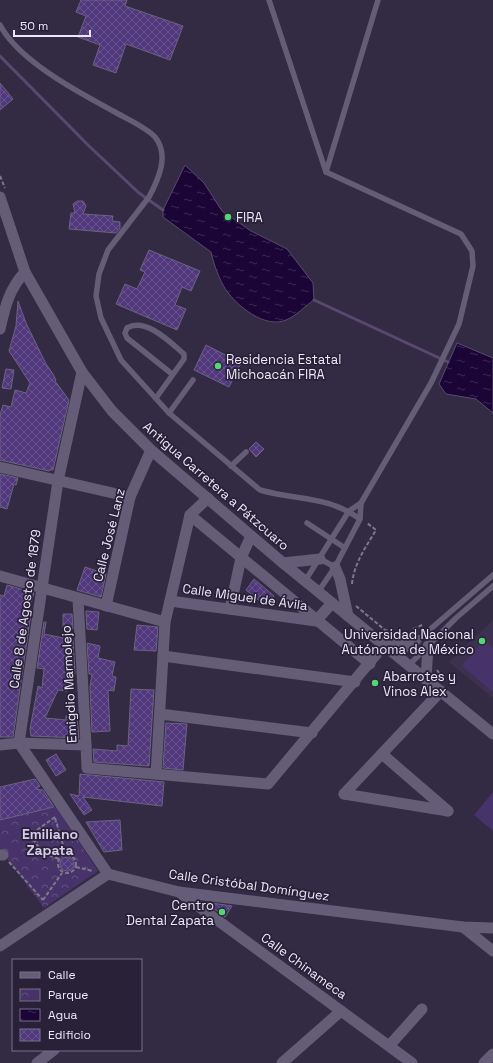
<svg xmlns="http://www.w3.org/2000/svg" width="493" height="1063" font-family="'Space Grotesk',sans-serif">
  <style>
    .built { fill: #3c3250 }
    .grass { fill: #473369 }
    .park { fill: url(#park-crowns) }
    .water { fill: url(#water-ripples); stroke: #5a4870 }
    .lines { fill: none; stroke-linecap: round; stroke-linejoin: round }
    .stream { stroke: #5a4870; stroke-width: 3 }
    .building { fill: url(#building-cross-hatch); stroke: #6b637e }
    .path { stroke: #7e778c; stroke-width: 2; stroke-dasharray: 4 2; stroke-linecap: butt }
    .service { stroke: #655d77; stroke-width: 5.5 }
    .minor { stroke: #655d77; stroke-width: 11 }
    .tertiary { stroke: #655d77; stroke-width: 11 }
    .secondary { stroke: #655d77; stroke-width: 11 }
    .poi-dot { fill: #53d673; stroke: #292138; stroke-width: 1.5 }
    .labels { text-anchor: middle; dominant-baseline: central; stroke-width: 3.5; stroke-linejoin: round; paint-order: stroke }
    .poi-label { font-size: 13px; fill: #ede8f8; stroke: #292138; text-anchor: start }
    .street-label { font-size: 13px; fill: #ede8f8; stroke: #292138 }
    .neighbourhood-label { font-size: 14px; font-weight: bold; fill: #d5ccea; stroke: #292138 }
  </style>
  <defs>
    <pattern id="park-crowns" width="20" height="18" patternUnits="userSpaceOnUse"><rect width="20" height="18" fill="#473369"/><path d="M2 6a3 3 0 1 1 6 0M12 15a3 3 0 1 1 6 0" fill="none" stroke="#62517f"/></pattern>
    <pattern id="water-ripples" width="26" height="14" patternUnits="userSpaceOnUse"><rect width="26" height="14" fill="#1b0436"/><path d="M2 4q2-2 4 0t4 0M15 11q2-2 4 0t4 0" fill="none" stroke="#3c2954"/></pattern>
    <pattern id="building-cross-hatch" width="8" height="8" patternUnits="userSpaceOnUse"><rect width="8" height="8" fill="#51377c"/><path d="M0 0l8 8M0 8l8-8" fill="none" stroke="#6a548f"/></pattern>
  </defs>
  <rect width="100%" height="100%" fill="#332b43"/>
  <path class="built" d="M493 620V698L449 662Z"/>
  <g class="grass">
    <path d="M484 640 493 648V692L462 666Z"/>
    <path d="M493 792V831L474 815Z"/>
  </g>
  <path class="park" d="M56 807 98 871 44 908 0 849V820Z"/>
  <g class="water">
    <path d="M185 165 204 183 222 211 251 231 287 249 313 283 314 300C305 306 296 316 286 320 265 329 237 306 226 290 219 279 214 265 211 252L163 217V210Z"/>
    <path d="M457 343 493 358V413L476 399 446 394 439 384Z"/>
  </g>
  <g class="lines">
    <g class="stream">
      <path d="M0 56 89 146 139 193 163 210"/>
      <path d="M314 300 448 362"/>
    </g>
  </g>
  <g class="building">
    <path d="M81 0H127L125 6 183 26 170 60 126 44 116 73 93 65 100 45 78 37 86 16 76 12Z"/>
    <path d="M0 83 13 99 0 110Z"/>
    <path d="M77 201H83L86 206 83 214 113 216 112 221 120 222V228L116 233 69 229 71 213H75L73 204Z"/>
    <path d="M149 250 200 271 191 291 182 287 175 305 186 309 177 330 116 304 125 284 137 289 145 272 140 270Z"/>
    <path d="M18 301 26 323 46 364 53 374 56 380 55 381 69 400 53 470H49V471L0 460V415L3 405 11 407 15 390 26 393 30 383 9 351 16 326Z"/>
    <path d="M206 345 241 363 229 387 194 370Z"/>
    <path d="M6 369 14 370 11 389 2 388Z"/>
    <path d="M256 442 264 449 256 457 249 449Z"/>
    <path d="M0 474 18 478 16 485 14 484 7 509 0 507Z"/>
    <path d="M85 567 106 574 101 597 77 590Z"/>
    <path d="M254 579 274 596 266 606 246 590Z"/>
    <path d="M7 585 34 593 29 609H31L30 620 13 737H0V595L4 596Z"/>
    <path d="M86 611 99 612 97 630 87 629Z"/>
    <path d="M63 614H72L73 629 63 628Z"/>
    <path d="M44 622H46L44 634 73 640 75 674H70L67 691 58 690 45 718 66 720V716L77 717 79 738 31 736 30 729 38 686 42 688 44 669 37 668Z"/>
    <path d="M137 625 158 627 156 651 134 650Z"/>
    <path d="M87 643 100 646 98 658 115 662 112 676 116 677 114 691 108 690 110 731 92 732 90 687 92 674H89Z"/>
    <path d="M131 689 154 690 149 766 94 762 93 749 117 751V745L128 746Z"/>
    <path d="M166 723 187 724 183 770 163 768Z"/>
    <path d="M56 754 66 770 56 776 46 760Z"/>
    <path d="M80 774 164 782 162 806 83 797 92 810 84 815 70 794 79 796Z"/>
    <path d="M35 779 40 786 36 789 43 790 54 807 0 820V787Z"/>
    <path d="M120 820 122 850 104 852 86 822Z"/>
    <circle cx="67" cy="864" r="7"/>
    <path d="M205 902 232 906 225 917Z"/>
  </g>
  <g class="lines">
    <g class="path">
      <path d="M0 176 5 188"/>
      <path d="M352 584C354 563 366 547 376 530L367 523"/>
      <path d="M356 606 385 630 393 632"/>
      <path d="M413 629 422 625"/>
      <path d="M437 670 444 680"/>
      <path d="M55 817 30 835 43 853 59 859"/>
      <path d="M55 818 66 855"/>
      <circle cx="67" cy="864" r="9"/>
      <path d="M9 862 43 900"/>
      <path d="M76 867 93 871"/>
      <path d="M43 900 62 873"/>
    </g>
    <g class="service">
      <path d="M269 0 326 172 461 234 472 251 473 266 459 324 431 383 361 503 360 519 335 567 318 592"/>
      <path d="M0 25C19 61 78 92 113 111 125 118 146 127 155 137 170 155 158 180 149 197L108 250 99 274 96 296 101 318 121 360 169 413 260 490C298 501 326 495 360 519"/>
      <path d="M326 172 378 0"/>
      <path d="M156 398 184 359V354C171 343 146 317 127 328L125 333 127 338 172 374"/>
      <path d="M169 413 193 380"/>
      <path d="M231 466 246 452"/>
      <path d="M307 523 345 548"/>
      <path d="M320 559 335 567"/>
      <path d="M305 581 349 511 361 503"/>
      <path d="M398 657 493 575"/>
      <path d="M409 665 456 618 493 586"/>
    </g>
    <g class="minor">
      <path d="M0 329C5 307 9 289 25 272"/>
      <path d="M0 467 130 497"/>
      <path d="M190 515 370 664"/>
      <path d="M42 588 58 481 82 372"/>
      <path d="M78 599 86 745"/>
      <path d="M170 601 316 621 332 603"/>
      <path d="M106 606 130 497 151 450"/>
      <path d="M230 609 241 558 251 536"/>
      <path d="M163 656 355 682"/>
      <path d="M160 714 312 733"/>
      <path d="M382 754 448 811"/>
      <path d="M344 794 441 691"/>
      <path d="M344 794 448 811"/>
      <path d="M0 855H3"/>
      <path d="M179 892 412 1063"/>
      <path d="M463 927 493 951"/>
      <path d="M389 1046 422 1009"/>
      <path d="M37 1063 54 1050"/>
      <path d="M282 1063 341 1011"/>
      <path d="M484 1063 493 1054"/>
    </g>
    <g class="tertiary">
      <path d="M283 563 320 559"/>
      <path d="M335 567 340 579 348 616"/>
      <path d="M0 576 165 622"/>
      <path d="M42 588 19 743 108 874"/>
      <path d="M426 679 428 646"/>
      <path d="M0 745 19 743 86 745 87 768 268 784 384 645 416 640"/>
      <path d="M156 774 165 622 190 515 208 498"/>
      <path d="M0 946 108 874 179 892 463 927 493 928"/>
    </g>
    <path class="secondary" d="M0 197 25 272 82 372 112 411 151 450 283 563 493 734"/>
  </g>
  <g class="poi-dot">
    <circle cx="228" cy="217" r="4"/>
    <circle cx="218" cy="366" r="4"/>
    <circle cx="482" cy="641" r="4"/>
    <circle cx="375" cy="683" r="4"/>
    <circle cx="222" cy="912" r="4"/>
  </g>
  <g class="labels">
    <g class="poi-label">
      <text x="236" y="217">FIRA</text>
      <text x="226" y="359">Residencia Estatal<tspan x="226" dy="15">Michoacán FIRA</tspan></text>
      <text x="474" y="634" text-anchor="end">Universidad Nacional<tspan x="474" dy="15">Autónoma de México</tspan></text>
      <text x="383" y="676">Abarrotes y<tspan x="383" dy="15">Vinos Alex</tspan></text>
      <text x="214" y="905" text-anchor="end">Centro<tspan x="214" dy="15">Dental Zapata</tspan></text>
    </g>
    <g class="street-label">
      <text transform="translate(216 486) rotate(41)">Antigua Carretera a Pátzcuaro</text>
      <text transform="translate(109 535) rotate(-76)">Calle José Lanz</text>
      <text transform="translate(245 597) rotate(8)">Calle Miguel de Ávila</text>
      <text transform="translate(25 609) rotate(-82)">Calle 8 de Agosto de 1879</text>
      <text transform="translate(69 684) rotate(-93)">Emigdio Marmolejo</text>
      <text transform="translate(249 885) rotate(8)">Calle Cristóbal Domínguez</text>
      <text transform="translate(304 966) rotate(36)">Calle Chinameca</text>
    </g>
    <g class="neighbourhood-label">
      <text x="50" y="834">Emiliano<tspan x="50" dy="16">Zapata</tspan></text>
    </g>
  </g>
  <rect x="12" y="959" width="130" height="92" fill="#292138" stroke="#777185"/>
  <rect x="20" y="972" width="20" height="6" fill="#655d77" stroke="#777185"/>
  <text x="48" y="979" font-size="12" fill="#ede8f8">Calle</text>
  <rect x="20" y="989" width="20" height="12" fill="url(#park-crowns)" stroke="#777185"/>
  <text x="48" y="999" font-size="12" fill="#ede8f8">Parque</text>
  <rect x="20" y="1009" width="20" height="12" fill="url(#water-ripples)" stroke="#777185"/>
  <text x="48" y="1019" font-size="12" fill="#ede8f8">Agua</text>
  <rect x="20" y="1029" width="20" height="12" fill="url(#building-cross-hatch)" stroke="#777185"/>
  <text x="48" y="1039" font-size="12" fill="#ede8f8">Edificio</text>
  <path d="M14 30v6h76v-6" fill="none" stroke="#ede8f8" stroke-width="2"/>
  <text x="20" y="30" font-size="12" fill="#ede8f8" stroke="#292138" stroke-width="3" paint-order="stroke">50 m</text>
</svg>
